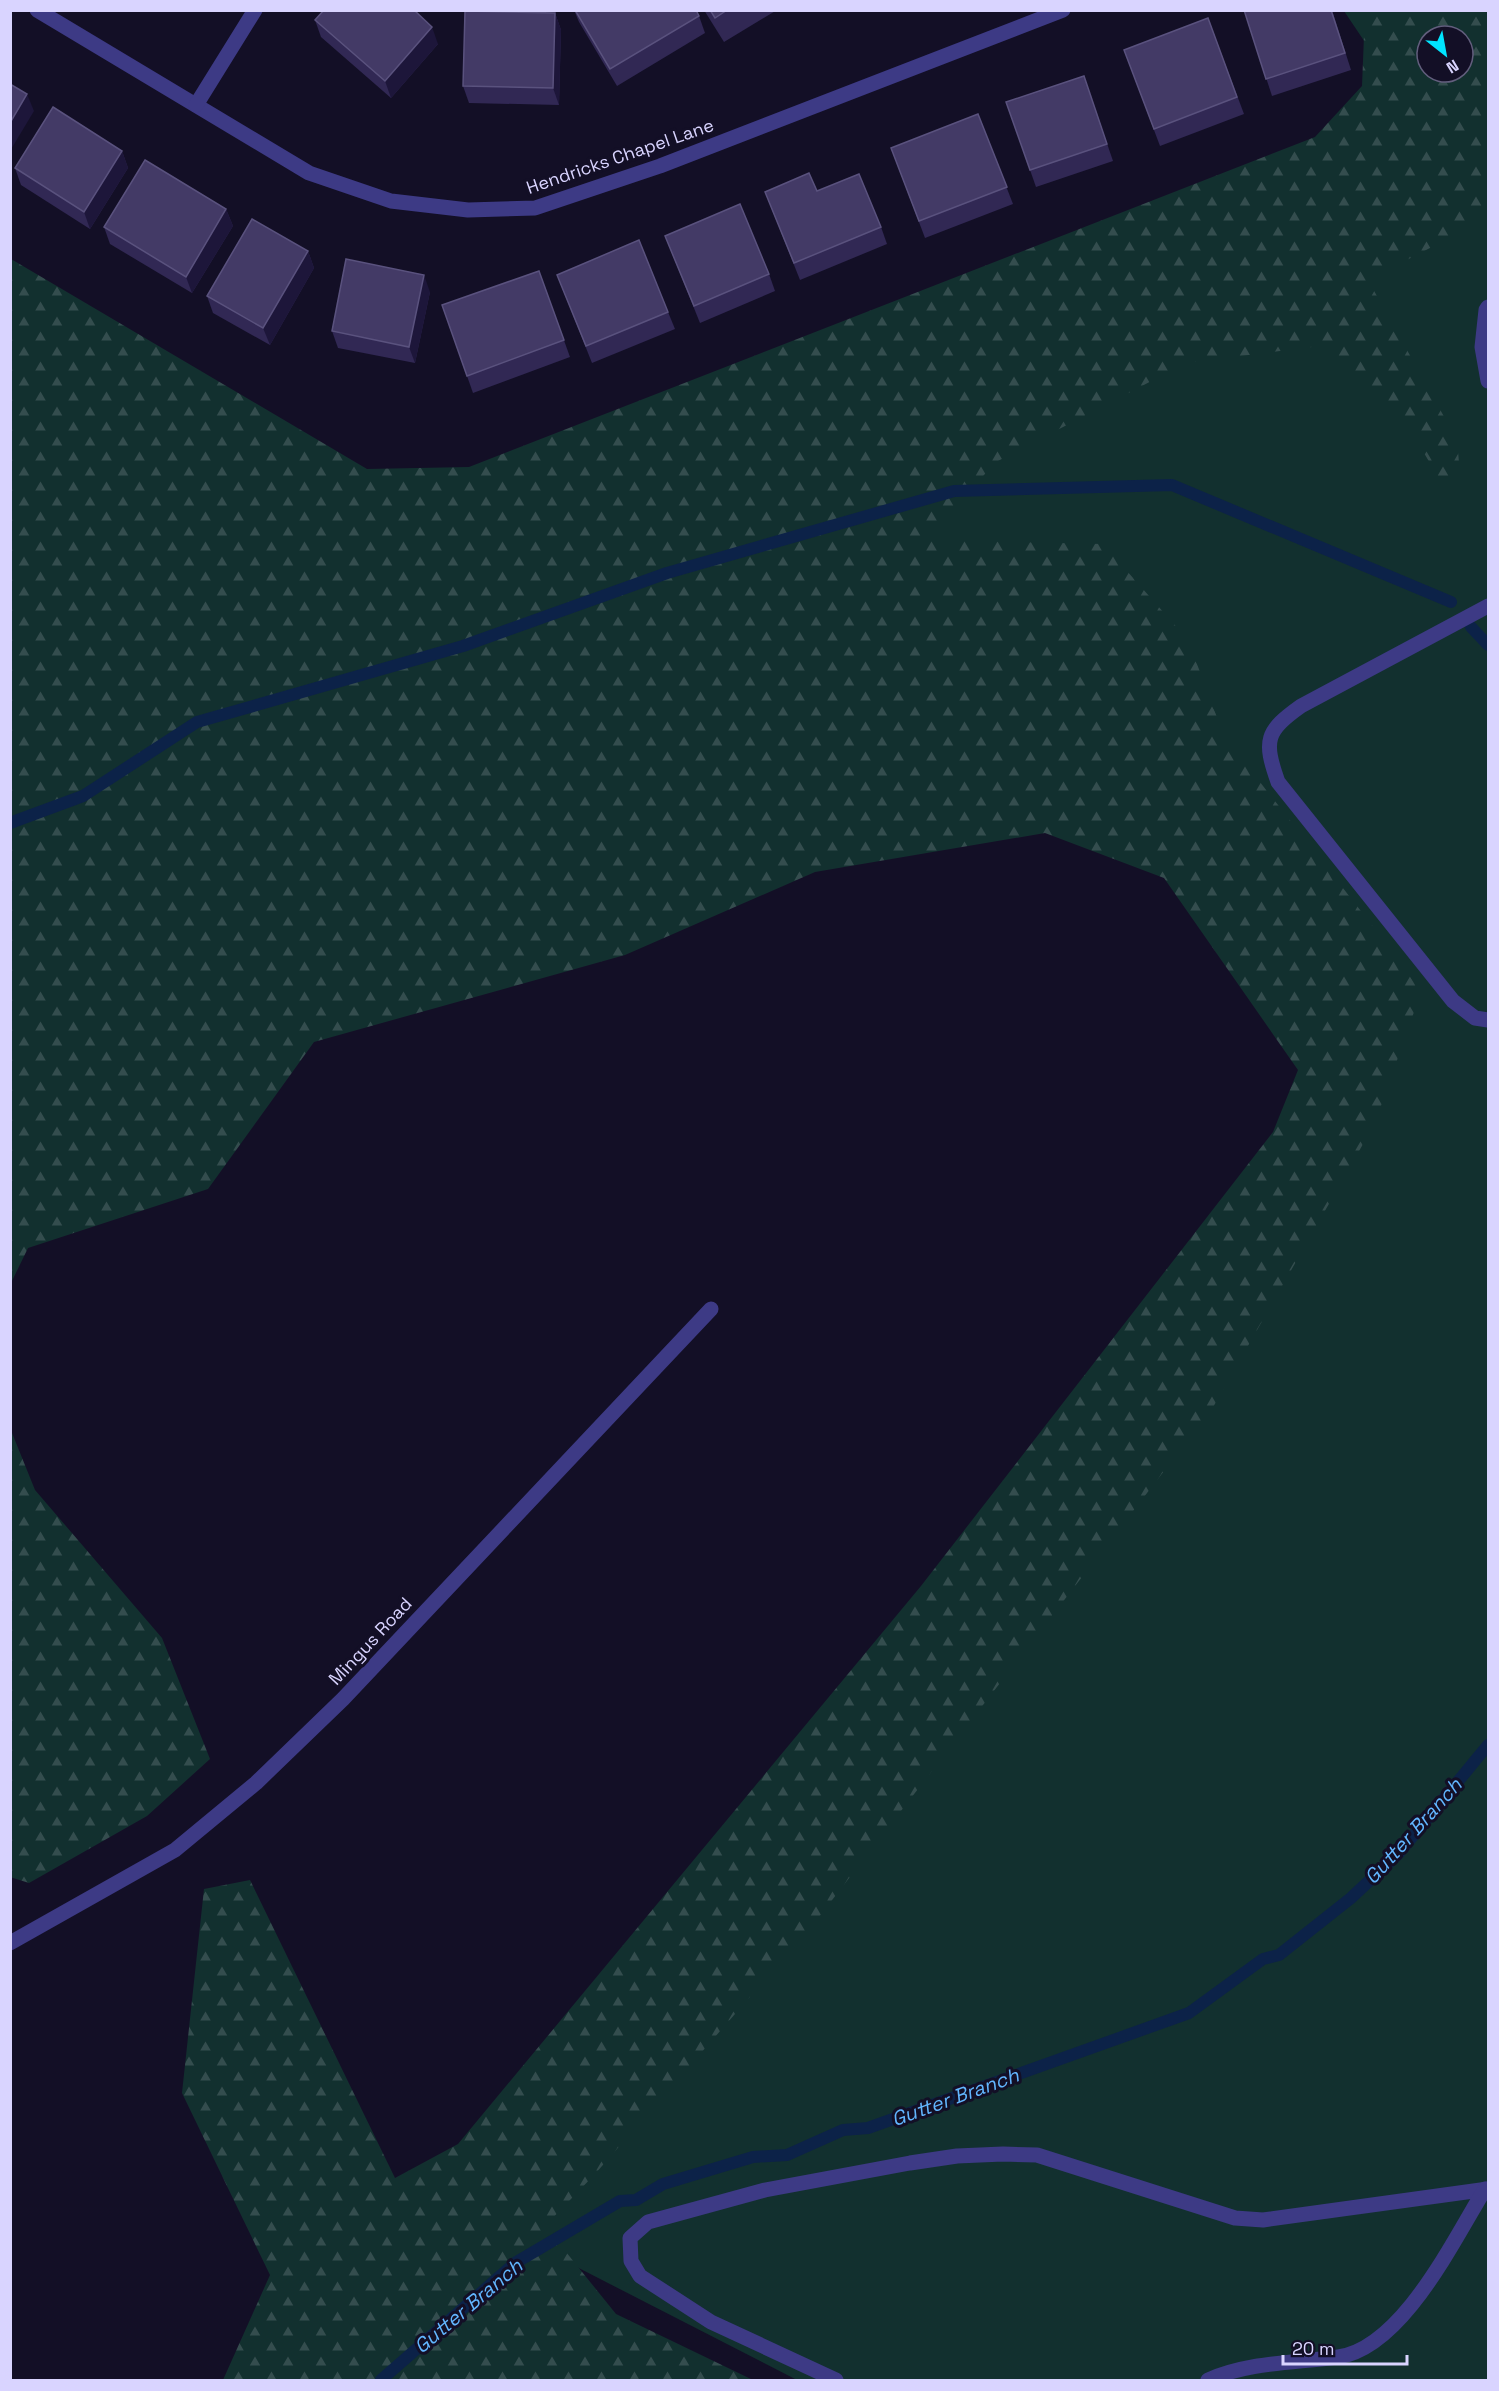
<svg xmlns="http://www.w3.org/2000/svg" width="1499" height="2391" font-family="'Space Grotesk',sans-serif">
  <style>
    .green { fill: #12302f; fill-rule: evenodd }
    .forest { fill: url(#forest-firs); fill-rule: evenodd }
    .lines { fill: none; stroke-linecap: round; stroke-linejoin: round }
    .stream { stroke: #0c2248; stroke-width: 12 }
    .lane { stroke: #3d3a85; stroke-width: 15 }
    .street { stroke: #3d3a85; stroke-width: 15 }
    .wall { fill: #312854 }
    .shaded-wall { fill: #1d163a }
    .building { fill: #433a66; stroke: #5a527e; stroke-width: 1.5 }
    .labels { text-anchor: middle; dominant-baseline: central; stroke-width: 6; stroke-linejoin: round; paint-order: stroke }
    .street-label { font-size: 18px; fill: #d9d4ff; stroke: #130f26 }
    .water-label { font-size: 20px; font-style: italic; fill: #62b6ff; stroke: #130f26 }
  </style>
  <defs>
    <pattern id="forest-firs" width="22" height="20" patternUnits="userSpaceOnUse" patternTransform="scale(1.5)"><rect width="22" height="20" fill="#12302f"/><path d="M5 1l3.5 6h-7zM16 11l3.5 6h-7z" fill="#344d4e"/></pattern>
  </defs>
  <rect width="100%" height="100%" fill="#130f26"/>
  <path class="green" d="M1344 11H1488V2380H797L491 2223 1381 1080 1160 771 10 679 1448 166ZM1427 36H1463V72H1427Z"/>
  <g class="forest">
    <path d="M1365 11H1488V218L1368 280 1457 440 1460 474 1440 480 1408 426 1328 345 1186 363 996 462 924 540 1103 544 1188 640 1224 736 1389 947 1421 992 1375 1123 1212 1409 812 1926 595 2174 545 2226 616 2314 753 2380H223L270 2275 182 2093 204 1889 250 1880 395 2178 458 2144 921 1586 1273 1132 1298 1070 1164 878 1045 833 815 872 625 955 314 1042 208 1189 28 1248 11 1283V259L367 469 469 467 1315 137 1362 86ZM1427 36H1463V72H1427Z"/>
    <path d="M10 1428 35 1490 162 1638 210 1759 147 1816 29 1883 10 1877Z"/>
  </g>
  <g class="lines">
    <g class="stream">
      <path d="M1471 627 1488 645"/>
      <path d="M10 823 83 796 197 722 463 646 667 573 954 491 1172 485 1451 602"/>
      <path d="M381 2380 515 2263 620 2201 636 2200 663 2184 753 2157 787 2155 843 2130 868 2128 1189 2013 1263 1959 1279 1955 1351 1898 1399 1853 1488 1745"/>
    </g>
    <g class="lane">
      <path d="M1488 307 1486 310 1482 347 1488 381"/>
      <path d="M1488 606 1301 706C1266 731 1263 740 1278 782L1453 1001 1475 1018 1488 1020"/>
      <path d="M836 2380 711 2322 640 2276 631 2261 630 2238 648 2222 765 2190 910 2163 957 2156 1003 2154 1037 2155 1235 2218 1263 2220 1488 2189"/>
      <path d="M1208 2380C1248 2362 1295 2363 1338 2357 1402 2348 1453 2241 1485 2189"/>
    </g>
    <g class="street">
      <path d="M37 10 309 173 391 201 468 210 535 208 660 166 1063 10"/>
      <path d="M196 105 255 10"/>
      <path d="M10 1943 175 1850 256 1783 343 1699 711 1309"/>
    </g>
  </g>
  <g class="wall">
    <path d="M574 10H696L699 16 705 33 617 86 579 22Z"/>
    <path d="M704 10H777L724 42Z"/>
    <path d="M1244 10H1332L1351 70 1272 96Z"/>
    <path d="M555 13 561 30 559 105 469 103 463 86Z"/>
    <path d="M1208 18 1244 114 1160 146 1124 50Z"/>
    <path d="M315 20 438 44 391 98 321 37Z"/>
    <path d="M1084 76 1113 161 1036 187 1006 102Z"/>
    <path d="M978 114 1013 204 925 238 891 148Z"/>
    <path d="M122 151 128 168 90 229 21 185 15 168Z"/>
    <path d="M817 191 881 227 887 244 800 280 765 192Z"/>
    <path d="M226 209 233 226 192 293 110 244 104 227Z"/>
    <path d="M665 236 769 274 775 291 700 323Z"/>
    <path d="M308 251 314 268 270 345 213 313 207 296Z"/>
    <path d="M539 271 570 357 473 393 442 305Z"/>
    <path d="M557 275 668 312 675 329 592 363Z"/>
    <path d="M430 292 415 363 338 348 332 331Z"/>
  </g>
  <g class="shaded-wall">
    <path d="M555 13 561 30 559 105 553 88Z"/>
    <path d="M432 27 438 44 391 98 385 81Z"/>
    <path d="M27 94 34 111 10 151V123Z"/>
    <path d="M122 151 128 168 90 229 84 212Z"/>
    <path d="M226 209 233 226 192 293 186 277Z"/>
    <path d="M308 251 314 268 270 345 263 328Z"/>
    <path d="M424 275 430 292 415 363 409 347Z"/>
  </g>
  <g class="building">
    <path d="M324 10H414L432 27 385 81 315 20Z"/>
    <path d="M575 10H696L699 16 610 69Z"/>
    <path d="M710 10H727L715 18Z"/>
    <path d="M1244 10H1331L1345 53 1266 79Z"/>
    <path d="M465 11 555 13 553 88 463 86Z"/>
    <path d="M1208 18 1237 97 1154 129 1124 50Z"/>
    <path d="M1084 76 1107 144 1030 170 1006 102Z"/>
    <path d="M10 84 27 94 10 123Z"/>
    <path d="M53 107 122 151 84 212 15 168Z"/>
    <path d="M978 114 1007 187 919 221 891 148Z"/>
    <path d="M145 160 226 209 186 277 104 227Z"/>
    <path d="M809 173 817 191 859 174 881 227 794 263 765 192Z"/>
    <path d="M740 204 769 274 694 306 665 236Z"/>
    <path d="M252 219 308 251 263 328 207 296Z"/>
    <path d="M639 240 668 312 586 346 557 275Z"/>
    <path d="M346 259 424 275 409 347 332 331Z"/>
    <path d="M539 271 564 340 467 376 442 305Z"/>
  </g>
  <g class="labels">
    <g class="street-label">
      <text transform="translate(620 156) rotate(-19)">Hendricks Chapel Lane</text>
      <text transform="translate(370 1641) rotate(-47)">Mingus Road</text>
    </g>
    <g class="water-label">
      <text transform="translate(1413 1831) rotate(-48)">Gutter Branch</text>
      <text transform="translate(955 2097) rotate(-20)">Gutter Branch</text>
      <text transform="translate(468 2306) rotate(-40)">Gutter Branch</text>
    </g>
  </g>
  <rect width="1499" height="2391" fill="none" stroke="#d9d4ff" stroke-width="24"/>
  <g transform="translate(1445 54) rotate(149)"><circle r="28" fill="#130f26" stroke="#625e7d" stroke-width="1.5"/>
  <path d="M0-4.5L10 22L0 15L-10 22Z" fill="#00e5ff"/>
  <text y="-9" font-size="16" font-weight="bold" text-anchor="middle" fill="#d9d4ff">N</text>
  </g>
  <path d="M1283 2355v9h124v-9" fill="none" stroke="#d9d4ff" stroke-width="3"/>
  <text x="1292" y="2355" font-size="18" fill="#d9d4ff" stroke="#130f26" stroke-width="4.5" paint-order="stroke">20 m</text>
</svg>
